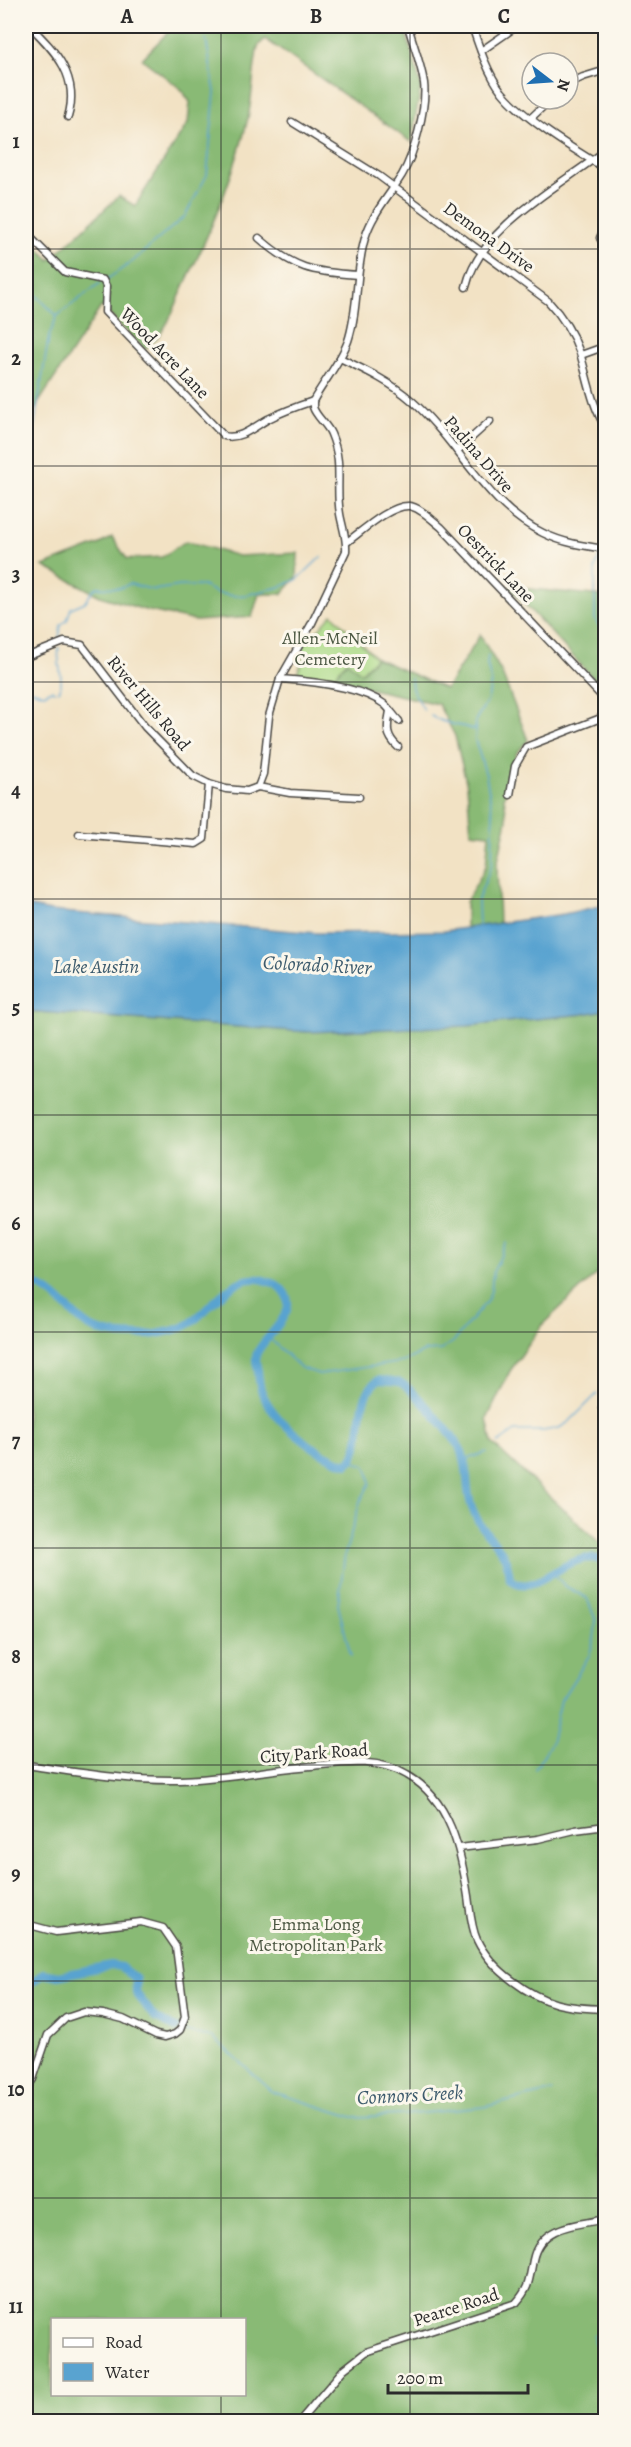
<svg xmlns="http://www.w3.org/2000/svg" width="631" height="2447" font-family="Alegreya,serif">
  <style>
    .green { fill: #acda87; stroke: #6c8259; stroke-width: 1.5 }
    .forest { fill: #89ba74; stroke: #5a7250; stroke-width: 1.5; fill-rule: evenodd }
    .water { fill: #59a3d0; stroke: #42677e; stroke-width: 1.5 }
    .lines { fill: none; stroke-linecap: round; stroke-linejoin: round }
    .stream { stroke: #59a3d0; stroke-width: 1.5 }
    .river { stroke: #59a3d0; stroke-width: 8 }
    .minor-casing { stroke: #494642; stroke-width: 9 }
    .minor { stroke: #fff; stroke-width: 6 }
    .grid { fill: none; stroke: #2b2b2b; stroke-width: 1.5; stroke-opacity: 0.55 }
    .labels { text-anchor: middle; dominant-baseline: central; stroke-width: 6; stroke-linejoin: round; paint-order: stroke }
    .street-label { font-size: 18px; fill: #2b2b2b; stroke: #fbf7ec }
    .park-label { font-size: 18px; fill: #4b5742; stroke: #fbf7ec }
    .water-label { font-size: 20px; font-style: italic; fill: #3d5b6d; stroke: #fbf7ec }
    .neatline { fill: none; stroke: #2b2b2b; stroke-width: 2 }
    .grid-label { font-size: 20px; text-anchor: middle; font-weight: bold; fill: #2b2b2b }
  </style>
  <rect width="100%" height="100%" fill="#fbf7ec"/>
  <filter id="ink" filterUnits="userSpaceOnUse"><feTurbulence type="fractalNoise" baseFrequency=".0167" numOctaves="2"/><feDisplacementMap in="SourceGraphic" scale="12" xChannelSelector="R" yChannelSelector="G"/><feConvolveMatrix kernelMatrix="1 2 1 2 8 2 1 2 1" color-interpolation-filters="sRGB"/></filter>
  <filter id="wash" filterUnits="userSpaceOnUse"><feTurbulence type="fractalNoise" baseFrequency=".008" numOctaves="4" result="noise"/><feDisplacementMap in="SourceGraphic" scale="24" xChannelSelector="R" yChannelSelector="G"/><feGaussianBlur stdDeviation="1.35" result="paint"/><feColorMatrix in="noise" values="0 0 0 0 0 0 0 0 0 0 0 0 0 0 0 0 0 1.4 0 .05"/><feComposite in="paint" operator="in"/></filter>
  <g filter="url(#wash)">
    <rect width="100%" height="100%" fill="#f2e2c4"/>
    <path class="green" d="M332 614 376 658 361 673 347 661 331 680 296 676 305 654 301 649Z"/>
    <g class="forest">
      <path d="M188 26 195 30H210L213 26H404L421 86 411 142 265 39 258 46C253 69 253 94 248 118 234 176 211 231 185 284 175 306 166 335 145 349L110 315 107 308 101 307 26 422V236L50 260 119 196 135 206 188 123 190 102 181 89 142 59 170 30Z"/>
      <path d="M112 537 127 559 162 557 186 541 238 556 298 553 297 577 282 594H259L252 617 196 621 145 610 100 596 43 566 100 544Z"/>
      <path d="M509 587 605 596V691Z"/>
      <path d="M480 635 501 671 528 740 516 754 504 797 507 820 497 865 499 924 466 928V902L486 866 489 834 471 832 467 786 455 736 438 704 331 680 347 661 361 673 376 658 446 689Z"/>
      <path d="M605 1010V1266L544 1323 510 1371 487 1419 492 1443 605 1548V2421H26V1011L308 1032 467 1026 584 1014ZM52 2320H244V2394H52Z"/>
    </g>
    <path class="water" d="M605 905V1010L584 1014 467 1026 308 1032 26 1011V906L51 911 318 933 444 931 564 914Z"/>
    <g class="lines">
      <g class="stream">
        <path d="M106 280 132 262 185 216 207 175 215 92 206 39"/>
        <path d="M26 285 57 316"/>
        <path d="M26 499 31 485 33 433 49 336 57 316 100 283"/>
        <path d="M601 552 595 568V619L600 627 606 631"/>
        <path d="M59 639 61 625 67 620 71 608 85 602 94 589 98 587 120 588 130 584 154 590 180 586H203L217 593 233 596 245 595 280 587 298 579 321 557"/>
        <path d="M411 678 412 689 424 710"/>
        <path d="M59 691C65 681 56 662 59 648"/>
        <path d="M26 692 32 690 44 694 51 690 55 691"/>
        <path d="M431 716C445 725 460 724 475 730"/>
        <path d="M479 927 478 899 492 864 493 816 486 775 475 740 476 719 488 700 491 681 487 664 488 655"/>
        <path d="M269 1338 301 1368 319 1374 403 1362 425 1351 441 1350 453 1342 487 1301 491 1291 493 1272 507 1243"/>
        <path d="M498 1443 515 1431H543L559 1428 569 1422 597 1394"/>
        <path d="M464 1460 487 1452"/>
        <path d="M351 1656 338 1605 345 1554 360 1502 370 1483 369 1475 365 1465 351 1461"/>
        <path d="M535 1769 551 1743 561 1700 589 1656 594 1639 596 1621 587 1598 565 1586 553 1573"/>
        <path d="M185 2032 212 2037 273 2092 353 2117 403 2115 484 2107 552 2091"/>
        <path d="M594 2335V2343L606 2359"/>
      </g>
      <g class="river">
        <path d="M26 1283C31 1284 38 1285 43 1288 60 1297 72 1316 88 1326 113 1340 155 1337 181 1328 208 1318 229 1270 264 1280 268 1282 274 1282 277 1285 308 1308 265 1334 257 1353 254 1358 257 1366 258 1371 259 1380 259 1389 264 1397 277 1424 319 1456 347 1464 368 1448 351 1401 378 1380 384 1381 395 1380 401 1383 413 1389 457 1439 462 1452 470 1472 464 1493 475 1515 488 1542 507 1545 510 1579 537 1602 566 1545 606 1561"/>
        <path d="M26 1983 32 1982 44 1973 58 1976 111 1965 121 1967 136 1979V1993L155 2018 176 2028"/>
      </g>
    </g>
  </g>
  <g filter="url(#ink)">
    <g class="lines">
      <g class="minor-casing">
        <g id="minor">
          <path d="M30 26C56 52 80 77 68 117"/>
          <path d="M472 26C479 47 488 74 502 92 525 120 575 150 606 169"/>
          <path d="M481 51 517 26"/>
          <path d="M568 84 583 77 606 70"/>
          <path d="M531 118 551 99"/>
          <path d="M292 122 379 176 548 301C562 316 573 333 580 353 588 379 591 404 606 428"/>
          <path d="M606 225 600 238 606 248"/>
          <path d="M26 233 65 272 103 280 106 286 105 312 224 436C240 440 254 427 268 419 282 412 298 406 313 401"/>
          <path d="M259 238C294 269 312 272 358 275"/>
          <path d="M466 287C480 227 560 186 606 150"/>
          <path d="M581 355 606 346"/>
          <path d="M340 358C365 370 391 382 411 400 458 441 486 506 543 533 563 543 584 546 606 549"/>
          <path d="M457 451 490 421"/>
          <path d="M347 542C361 532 390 505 409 506 420 507 432 520 441 527L606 701"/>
          <path d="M26 657 64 642 82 645 145 727 193 776 209 784 226 789 247 791 258 787 290 793 359 797"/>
          <path d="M280 679C309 681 360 686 384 704 389 708 394 716 399 721"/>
          <path d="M390 711C387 727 385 735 398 747"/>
          <path d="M258 787 263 774 269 716 280 679 312 623 346 551C347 538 342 526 340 514 335 484 344 465 331 434 327 424 316 417 313 407V401C324 381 340 363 348 341 359 308 355 272 365 238 372 214 389 196 402 175 414 155 427 107 424 83 421 63 413 44 408 26"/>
          <path d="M510 795 515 766 526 747 606 716"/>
          <path d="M79 834 196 844 204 839 209 784"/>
          <path d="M606 1395 602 1408 606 1423"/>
          <path d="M26 1765C76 1772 128 1781 179 1780 223 1779 266 1770 310 1766 343 1763 377 1757 407 1775 450 1799 461 1851 468 1896 470 1910 471 1927 477 1940 485 1957 498 1970 513 1981 545 2005 566 2008 606 2009"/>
          <path d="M459 1848 538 1839 575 1830 606 1826"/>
          <path d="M26 1924 56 1932 141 1922 163 1928 176 1947 185 2017 180 2030 175 2034 165 2037 156 2035 123 2019 103 2014 84 2012 66 2018 48 2035 33 2079 26 2090"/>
          <path d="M299 2422 343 2370 366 2352 516 2303C530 2287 529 2280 533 2260 540 2225 576 2225 606 2219"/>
        </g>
      </g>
      <use href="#minor" class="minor"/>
    </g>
  </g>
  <path class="grid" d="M221 26V2320M410 26V2422M26 249H606M26 466H606M26 682H606M26 899H606M26 1115H606M26 1332H606M26 1548H606M26 1765H606M26 1981H606M26 2198H606M221 2394V2422"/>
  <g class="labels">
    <g class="street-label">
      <text transform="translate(489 237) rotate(36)">Demona Drive</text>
      <text transform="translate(165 353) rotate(46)">Wood Acre Lane</text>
      <text transform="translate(479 454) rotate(49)">Padina Drive</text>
      <text transform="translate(496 563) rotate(46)">Oestrick Lane</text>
      <text transform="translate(149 703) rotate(50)">River Hills Road</text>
      <text transform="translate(314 1753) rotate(-4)">City Park Road</text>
      <text transform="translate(456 2307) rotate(-18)">Pearce Road</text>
    </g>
    <g class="park-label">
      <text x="330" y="638">Allen-McNeil<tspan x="330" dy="21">Cemetery</tspan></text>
      <text x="316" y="1924">Emma Long<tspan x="316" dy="21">Metropolitan Park</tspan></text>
    </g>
    <g class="water-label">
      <text transform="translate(317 965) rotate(3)">Colorado River</text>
      <text x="96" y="966">Lake Austin</text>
      <text transform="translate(410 2095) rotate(-3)">Connors Creek</text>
    </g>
  </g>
  <rect width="631" height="2447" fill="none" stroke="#fbf7ec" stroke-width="66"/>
  <rect x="51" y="2318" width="195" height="78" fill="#fbf7ec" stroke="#a8a59f" stroke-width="1.5"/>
  <rect x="63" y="2338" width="30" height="9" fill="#ffffff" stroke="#a8a59f" stroke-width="1.5"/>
  <text x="105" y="2348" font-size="18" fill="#2b2b2b">Road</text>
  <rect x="63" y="2363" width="30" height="18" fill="#59a3d0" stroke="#a8a59f" stroke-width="1.5"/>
  <text x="105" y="2378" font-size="18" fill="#2b2b2b">Water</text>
  <g transform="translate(550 81) rotate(107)"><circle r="28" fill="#fbf7ec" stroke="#a8a59f" stroke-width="1.5"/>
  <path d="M0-4.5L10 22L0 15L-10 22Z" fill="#1f6fb2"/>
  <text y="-9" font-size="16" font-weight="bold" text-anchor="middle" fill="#2b2b2b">N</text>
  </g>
  <path d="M388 2384v9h140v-9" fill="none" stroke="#2b2b2b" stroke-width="3"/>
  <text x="397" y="2384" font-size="18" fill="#2b2b2b" stroke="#fbf7ec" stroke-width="4.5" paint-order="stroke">200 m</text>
  <rect x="33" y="33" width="565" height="2381" class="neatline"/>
  <g class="grid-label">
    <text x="127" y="23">A</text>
    <text x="316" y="23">B</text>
    <text x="504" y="23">C</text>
    <text x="16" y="148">1</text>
    <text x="16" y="365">2</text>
    <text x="16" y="581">3</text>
    <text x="16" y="797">4</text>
    <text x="16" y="1014">5</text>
    <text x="16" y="1230">6</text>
    <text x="16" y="1447">7</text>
    <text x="16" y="1663">8</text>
    <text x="16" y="1880">9</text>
    <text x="16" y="2096">10</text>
    <text x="16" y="2313">11</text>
  </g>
</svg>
